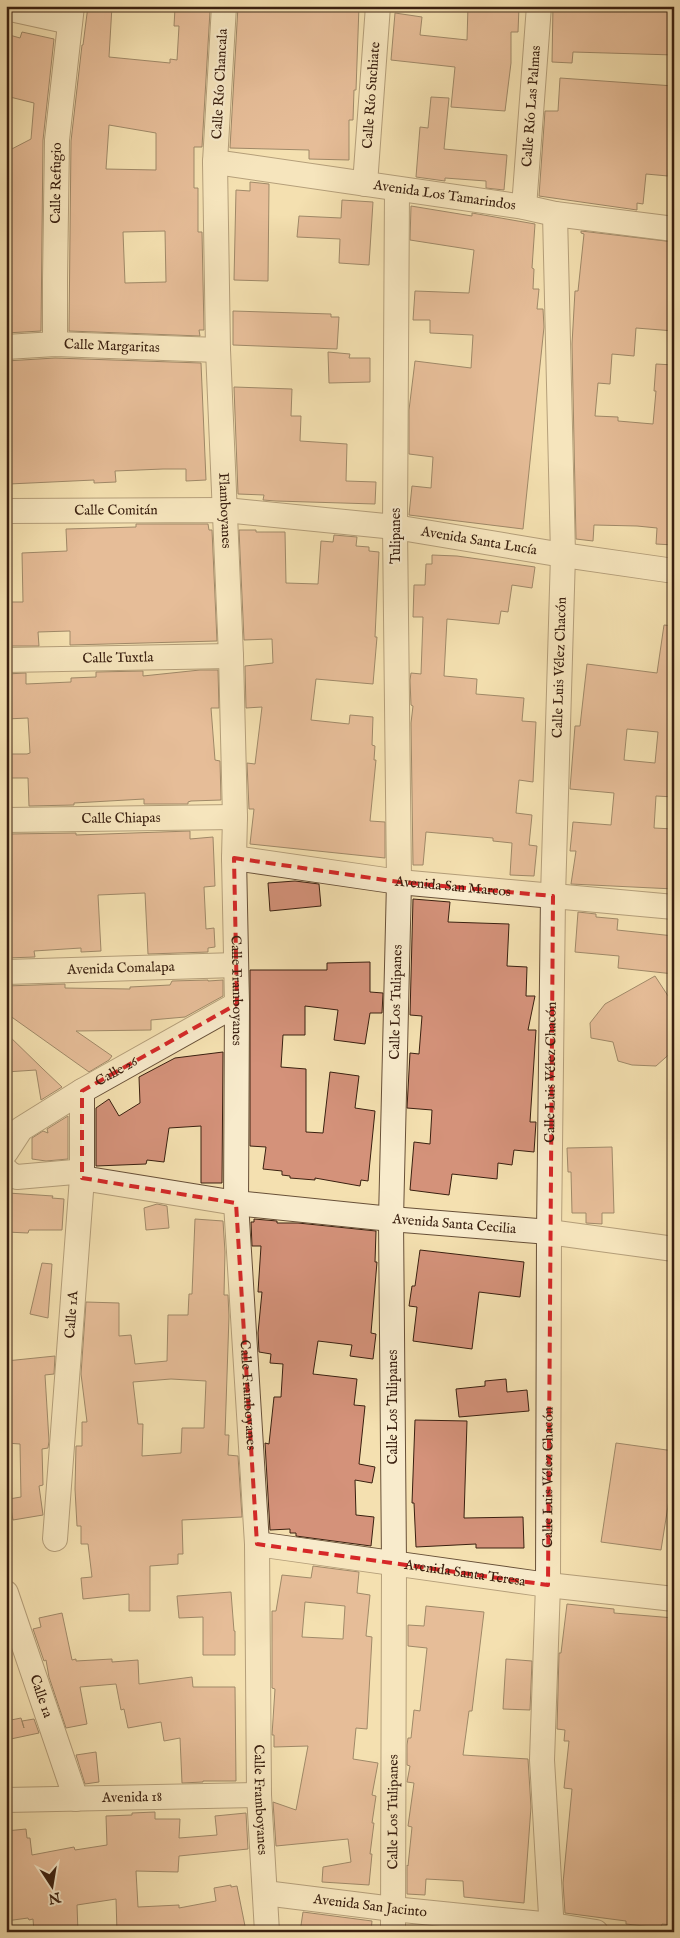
<svg xmlns="http://www.w3.org/2000/svg" width="680" height="1938" font-family="'IM FELL English',serif">
  <style>
    .building { fill: #d4927a; stroke: #3a2010; fill-rule: evenodd }
    .lines { fill: none; stroke-linecap: round; stroke-linejoin: round }
    .minor-casing { stroke: #685038; stroke-width: 26 }
    .minor { stroke: #f8ebcc; stroke-width: 24 }
    .marked { fill: none; stroke: #d62828; stroke-width: 4; stroke-dasharray: 10 6; stroke-linejoin: round }
    .labels { text-anchor: middle; dominant-baseline: central; stroke-width: 4.5; stroke-linejoin: round; paint-order: stroke }
    .street-label { font-size: 14px; fill: #3a2010; stroke: #f8ebcc }
  </style>
  <rect width="100%" height="100%" fill="#f4e0b0"/>
  <filter id="stains"><feTurbulence type="fractalNoise" baseFrequency=".004" numOctaves="4"/><feColorMatrix values="0 0 0 0 .2 0 0 0 0 .09 0 0 0 0 .02 0 0 0 .5 -.17"/></filter>
  <radialGradient id="worn" r=".72"><stop offset=".6" stop-color="#630" stop-opacity="0"/><stop offset="1" stop-color="#630" stop-opacity=".3"/></radialGradient>
  <g class="building">
    <path d="M88 6H112L109 57 170 63V59L177 60 179 26H174L175 8 210 11 202 147H194V188H198V232H202L204 330H199L200 336 69 331 71 141 82 45H83ZM109 125 156 133V170L106 169ZM165 231 166 282 125 283 123 232Z"/>
    <path d="M238 6 304 9V6H359L356 90H354L353 120H349V160L309 159V150L230 148Z"/>
    <path d="M468 6 519 7 518 32H511V63L505 111 451 107 455 67 391 60 395 13 422 17 420 35 467 40Z"/>
    <path d="M553 6H674V55L573 52 572 63 552 62Z"/>
    <path d="M22 32 54 39 43 140 41 331 6 333V152L31 139 34 103 6 96V34L20 38Z"/>
    <path d="M560 78 674 86 668 176 646 174 643 204 637 203V210L539 196 545 111H558Z"/>
    <path d="M431 97 449 98 444 149 507 155 504 190 486 188V181L445 178V181L416 177 420 127 428 128Z"/>
    <path d="M250 182 269 184 268 281 234 280 236 190 250 191Z"/>
    <path d="M342 200 373 202 369 265 339 263 340 239 297 237 299 216 341 218Z"/>
    <path d="M411 206 472 216V213L535 224 532 268 534 269 533 289H539L537 309H543L544 327 523 529 409 515 412 486 431 488 433 457 409 454V410L415 361 471 368 473 335 430 333V320H413L415 291 469 293 474 250 410 240Z"/>
    <path d="M581 231 674 242V331L636 328 634 356 612 354 610 384 598 383 595 416 618 417V421L653 424 656 391H654L656 364 674 365V545L656 544 657 528 637 526 594 525 593 541 576 539 572 344 575 291H578L584 234 581 233Z"/>
    <path d="M233 311 331 314V317H339L337 349 233 345Z"/>
    <path d="M328 352 350 354 349 358H370V382L329 383Z"/>
    <path d="M55 358 201 363 206 480 186 481V469H163L115 471 116 482 94 483V480L9 484 8 464H6V361Z"/>
    <path d="M234 387 292 389 291 416H301L300 441 347 444 346 481 376 482 375 504 276 501 263 500 264 495 238 494Z"/>
    <path d="M136 524H208L209 530H212L217 641 70 645V631L38 632 39 646H6V602H23L22 553 67 551 66 529 136 527Z"/>
    <path d="M239 530H256V532H285L286 583 318 584 321 541 333 542 334 535 357 537 356 546 369 547V551L379 552 375 637H377L373 684 316 679 311 720 349 724 350 715 373 717 372 745 375 746 374 760H376L370 821 385 822V858L250 844 254 809H249L247 763 255 764 262 707 246 708 245 666 273 663 272 639 244 640Z"/>
    <path d="M432 555 457 556 535 567 532 588 512 585 508 612 501 611 499 624 447 619 444 676 477 679 476 694 524 698 522 721 536 722 533 782 519 780 516 813 532 815 529 845 537 846 534 876 510 875 512 843 493 841V838L426 832 423 865H413L411 723 413 706 411 705 410 680 411 673 421 674 423 617H413L414 585H425L426 564H432Z"/>
    <path d="M664 625 674 626V797L656 796 654 828 674 829V889L571 884 576 851H570L573 822 611 825 614 793 570 789 575 726H580L587 664 657 673ZM627 729 658 732 655 763 624 760Z"/>
    <path d="M200 670H218L219 708H211L215 760 220 761 221 800 191 801 188 802V804H144V799L74 803V805L29 806 28 778H7V754H27L30 753 28 718 6 719V674L26 673V684L71 682V678L96 677V672L143 671V676Z"/>
    <path d="M190 831V839L213 837 215 886 204 887 206 929 214 928 215 947 208 948V952L148 954 145 893 98 895 101 951 81 952V948L34 951 35 957 6 958V836H9V834L76 833V835Z"/>
    <path d="M295 881 319 884 321 906 270 911 268 883Z"/>
    <path d="M413 899 450 902 448 922 509 924 507 966 527 967 526 996H535L528 1030H536L530 1122H536L534 1152 514 1150 512 1165 498 1163 497 1179 452 1174 449 1195 410 1190 414 1142 430 1144 432 1110 407 1108 410 1053 419 1054 422 1016 410 1015Z"/>
    <path d="M578 912 596 914V917L618 919 617 930 674 936V974L618 968 619 956 575 952Z"/>
    <path d="M370 962V992L383 993 382 1013H370L365 1044 334 1040 338 1010 305 1006V1035H283L281 1067 306 1069V1132L323 1133 330 1072 359 1076 355 1108 375 1111 368 1181 361 1180 360 1186 315 1178V1180L290 1178V1176L282 1175V1171L263 1169 266 1147 250 1146V970H327V963Z"/>
    <path d="M655 976 674 1005V1050L656 1066 632 1065 618 1061 613 1042 591 1038 590 1023 605 1004Z"/>
    <path d="M208 980V981L223 980V996L185 1017 151 1020V1030L76 1031 112 1056 109 1060 89 1072 6 1013V986L65 984V988L130 989V987L170 985 172 981Z"/>
    <path d="M6 1033 43 1069 62 1087 41 1100 36 1070 6 1072Z"/>
    <path d="M223 1052 222 1183H201V1126L169 1128 164 1162 147 1160 146 1164 96 1166V1108L109 1099 119 1116 140 1103 139 1077 175 1058Z"/>
    <path d="M68 1116V1159L46 1161 32 1159V1138L43 1131 48 1133 47 1129Z"/>
    <path d="M612 1147 614 1213H602V1224L586 1223V1213H572L571 1172H568L567 1148Z"/>
    <path d="M8 1193 53 1196 52 1198 64 1199 62 1230H29L28 1233 6 1232Z"/>
    <path d="M157 1204 167 1206 169 1228 146 1230 144 1208Z"/>
    <path d="M195 1219 223 1221 225 1252 224 1295H228L229 1316 225 1435H229L228 1455 238 1456 242 1517 182 1520 183 1554H178V1564L150 1566V1611H129V1594L83 1599 81 1578 92 1577 88 1544H81V1526H77L75 1489 76 1446H82V1422H87L81 1374 86 1302 119 1303V1336L131 1335 135 1364 167 1361 168 1315H188L189 1294H192ZM171 1379 206 1381 204 1428H182L181 1453 142 1456 143 1424H138L133 1382Z"/>
    <path d="M254 1219 277 1221V1223H298L376 1231 375 1262H377L371 1333 376 1334 373 1359 350 1356 352 1345 318 1341 313 1374 357 1379 354 1405 365 1406 359 1464 375 1467 372 1483 355 1480 356 1515 374 1517 371 1546 296 1536V1533H290V1529L270 1530 265 1443 269 1444 274 1397H281L283 1364 270 1363 271 1354 259 1352 258 1333 262 1292H258L261 1246H252L251 1222H254Z"/>
    <path d="M420 1250 524 1262 520 1297 479 1292 472 1349 413 1341 417 1307 409 1306 412 1286H415Z"/>
    <path d="M42 1263 52 1264 48 1318 30 1314Z"/>
    <path d="M55 1356 54 1374 45 1375 49 1441 48 1448 42 1449 43 1485 39 1486 43 1515 13 1520 9 1499 21 1497 20 1444 6 1443V1361Z"/>
    <path d="M506 1379 507 1392 527 1390 529 1411 459 1417 456 1389 485 1386V1381Z"/>
    <path d="M415 1420 467 1421 464 1518 523 1517 524 1548H476V1544L416 1547 414 1503H412Z"/>
    <path d="M616 1443 674 1451V1468L661 1550 601 1542Z"/>
    <path d="M313 1566 359 1572 357 1593 370 1595 366 1636 372 1637 367 1729 356 1728 353 1759 378 1763 372 1795 376 1796 372 1823H374L370 1854H372L369 1885 322 1882 323 1867 351 1862 348 1839 276 1846 273 1802 296 1810 308 1746 274 1747V1735H272L275 1689 272 1688V1611H276L282 1575 311 1578ZM305 1602 345 1606 343 1639 302 1637Z"/>
    <path d="M231 1592 234 1631H235V1655H203V1617L179 1618 177 1596Z"/>
    <path d="M567 1604 614 1609V1613L674 1618V1925L662 1924 661 1928 626 1924V1921L565 1913 563 1883 572 1789 564 1788 569 1741H564L565 1730 557 1729 559 1653H561Z"/>
    <path d="M426 1606 484 1612 472 1711H469L463 1755 528 1759 531 1807 524 1903 464 1897 463 1881 426 1879 425 1895 407 1894V1865L408 1866 412 1827 408 1826 414 1783 407 1782 410 1766 407 1765V1745L408 1738H411L414 1710 420 1711 427 1648 408 1646V1625L424 1626Z"/>
    <path d="M62 1613 72 1660 76 1659V1661L112 1659V1662L138 1660 139 1684 192 1677 193 1687H235L236 1781H203V1782L182 1783 180 1738 164 1741 161 1722 128 1728 124 1709 121 1710 116 1684 80 1687 87 1724 66 1728 49 1677 46 1660 44 1661 33 1629 41 1627 39 1618Z"/>
    <path d="M506 1659 532 1661 530 1710 503 1709Z"/>
    <path d="M21 1718 24 1728 22 1721 34 1719 39 1733 6 1740V1721Z"/>
    <path d="M96 1752 99 1782 85 1784 76 1755Z"/>
    <path d="M155 1812V1819H180L179 1838 217 1835 215 1816 246 1813 248 1849 179 1856 178 1872 136 1871 138 1907 179 1905V1908L216 1901 214 1888 231 1885V1887L237 1886 245 1926 209 1932H117L116 1899 77 1905 78 1932H34L33 1919 29 1920 28 1918 6 1921V1831L26 1829 27 1838H30L32 1855 74 1847 75 1850 107 1845 106 1816 132 1815V1813Z"/>
    <path d="M303 1912 372 1921 371 1932H300Z"/>
  </g>
  <g class="lines">
    <g class="minor-casing">
      <g id="minor">
        <path id="s1" d="M224 6 215 162 218 350 231 656 235 817 234 858 237 1004 236 1203 257 1544 259 1795 267 1932"/>
        <path d="M6 8 70 22"/>
        <path id="s2" d="M215 162 524 207 555 214 674 229"/>
        <path id="s3" d="M365 184 378 6"/>
        <path id="s4" d="M524 207 539 6"/>
        <path id="s5" d="M55 344V280L57 140 72 6"/>
        <path id="s6" d="M6 347 55 344 218 350"/>
        <path id="s7" d="M6 511 225 510 395 527 563 555 674 571"/>
        <path id="s8" d="M6 660 231 656"/>
        <path id="s9" d="M6 820 235 817"/>
        <path id="s10" d="M234 858 399 882 674 907"/>
        <path id="s11" d="M6 972 236 965"/>
        <path id="s12" d="M6 1152 21 1129 82 1091 237 1004"/>
        <path id="s13" d="M6 1170 10 1174 17 1177 74 1172 82 1178 236 1203 391 1219 549 1232 674 1249"/>
        <path id="s14" d="M55 1539 82 1178V1091"/>
        <path id="s15" d="M257 1544 548 1585 674 1599"/>
        <path id="s16" d="M6 1593 76 1799"/>
        <path id="s17" d="M6 1800 259 1795"/>
        <path id="s18" d="M265 1893 393 1909 552 1925 596 1932"/>
        <path id="s19" d="M393 1932 394 1563 391 1219 399 882 395 527 397 190"/>
        <path id="s20" d="M552 1932 542 1760 548 1585 549 1232 553 896 563 555 555 214"/>
      </g>
    </g>
    <use href="#minor" class="minor"/>
  </g>
  <path d="M0 0H680V1938H0ZM234 858 399 882 553 896 548 1585 257 1544 236 1203 82 1178V1091L237 1004Z" fill="#f4e0b0" fill-opacity=".55" fill-rule="evenodd"/>
  <path class="marked" d="M234 858 399 882 553 896 548 1585 257 1544 236 1203 82 1178V1091L237 1004Z"/>
  <g class="labels">
    <g class="street-label">
      <text transform="translate(220 84) rotate(-87)">Calle Río Chancala</text>
      <text stroke="none"><textPath href="#s3" startOffset="89">Calle Río Suchiate</textPath></text>
      <text stroke="none"><textPath href="#s4" startOffset="101">Calle Río Las Palmas</textPath></text>
      <text stroke="none"><textPath href="#s5" startOffset="161">Calle Refugio</textPath></text>
      <text stroke="none"><textPath href="#s2" startOffset="232">Avenida Los Tamarindos</textPath></text>
      <text stroke="none"><textPath href="#s6" startOffset="106">Calle Margaritas</textPath></text>
      <text stroke="none"><textPath href="#s1" startOffset="505">Flamboyanes</textPath></text>
      <text stroke="none"><textPath href="#s7" startOffset="110">Calle Comitán</textPath></text>
      <text transform="translate(396 536) rotate(-90)">Tulipanes</text>
      <text stroke="none"><textPath href="#s7" startOffset="475">Avenida Santa Lucía</textPath></text>
      <text stroke="none"><textPath href="#s8" startOffset="112">Calle Tuxtla</textPath></text>
      <text stroke="none"><textPath href="#s20" startOffset="1265">Calle Luis Vélez Chacón</textPath></text>
      <text stroke="none"><textPath href="#s9" startOffset="115">Calle Chiapas</textPath></text>
      <text stroke="none"><textPath href="#s10" startOffset="221">Avenida San Marcos</textPath></text>
      <text stroke="none"><textPath href="#s11" startOffset="115">Avenida Comalapa</textPath></text>
      <text stroke="none"><textPath href="#s1" startOffset="985">Calle Framboyanes</textPath></text>
      <text stroke="none"><textPath href="#s19" startOffset="930">Calle Los Tulipanes</textPath></text>
      <text stroke="none"><textPath href="#s12" startOffset="139">Calle 26</textPath></text>
      <text stroke="none"><textPath href="#s20" startOffset="860">Calle Luis Vélez Chacón</textPath></text>
      <text stroke="none"><textPath href="#s13" startOffset="456">Avenida Santa Cecilia</textPath></text>
      <text stroke="none"><textPath href="#s14" startOffset="225">Calle 1A</textPath></text>
      <text stroke="none"><textPath href="#s1" startOffset="1390">Calle Framboyanes</textPath></text>
      <text transform="translate(393 1407) rotate(-90)">Calle Los Tulipanes</text>
      <text stroke="none"><textPath href="#s20" startOffset="455">Calle Luis Vélez Chacón</textPath></text>
      <text stroke="none"><textPath href="#s15" startOffset="210">Avenida Santa Teresa</textPath></text>
      <text stroke="none"><textPath href="#s16" startOffset="109">Calle 1a</textPath></text>
      <text stroke="none"><textPath href="#s17" startOffset="126">Avenida 18</textPath></text>
      <text stroke="none"><textPath href="#s1" startOffset="1795">Calle Framboyanes</textPath></text>
      <text stroke="none"><textPath href="#s19" startOffset="120">Calle Los Tulipanes</textPath></text>
      <text stroke="none"><textPath href="#s18" startOffset="106">Avenida San Jacinto</textPath></text>
    </g>
  </g>
  <rect width="680" height="1938" fill="none" stroke="#f4e0b0" stroke-width="25"/>
  <rect x="8" y="8" width="665" height="1923" fill="none" stroke="#3a2010" stroke-width="2.5"/>
  <rect x="12" y="12" width="655" height="1913" fill="none" stroke="#3a2010"/>
  <g transform="translate(52 1886) rotate(168)" stroke="#f8ebcc" stroke-width="4" paint-order="stroke">
  <path d="M0-4L9 19L0 12L-9 19Z" fill="#3a2010"/>
  <text y="-8" font-size="14" font-weight="bold" text-anchor="middle" fill="#3a2010">N</text>
  </g>
  <rect width="100%" height="100%" filter="url(#stains)"/>
  <rect width="100%" height="100%" fill="url(#worn)"/>
</svg>
